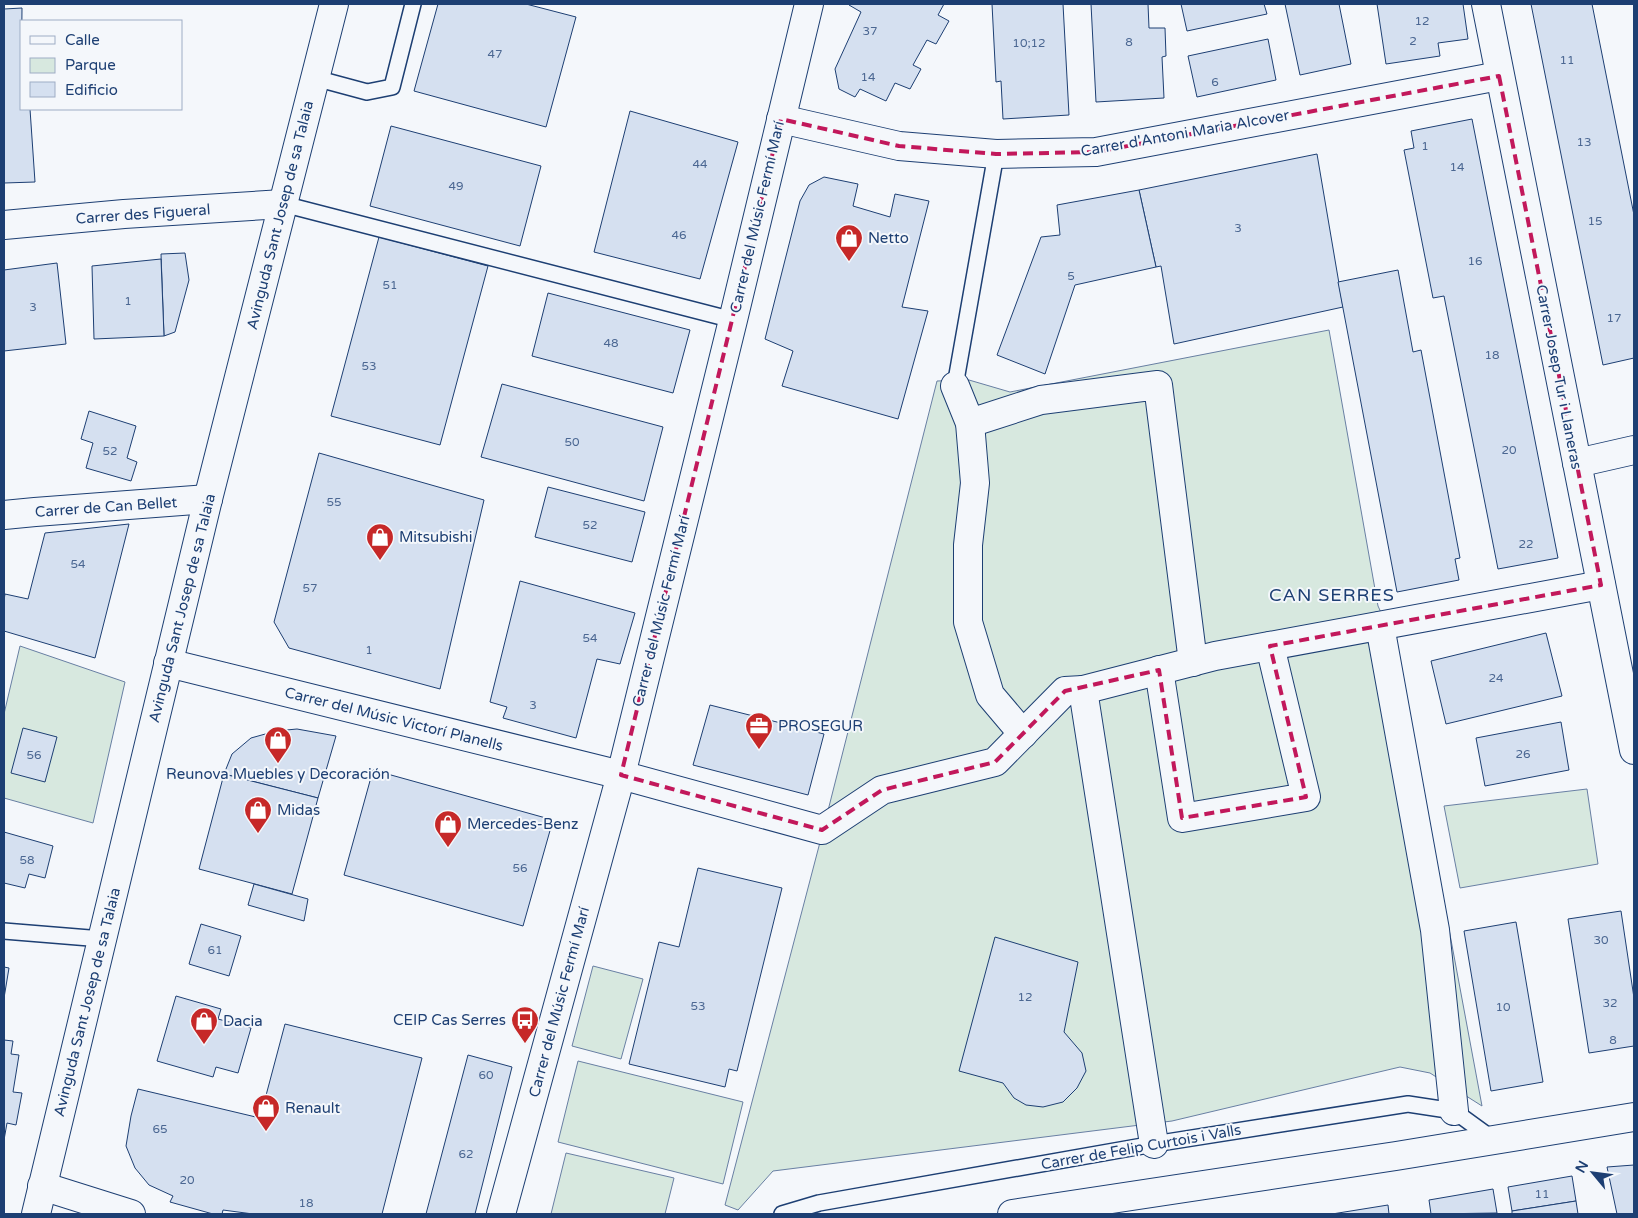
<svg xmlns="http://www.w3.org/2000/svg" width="1638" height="1218" font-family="'Varela Round',sans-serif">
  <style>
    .green { fill: #d7e8df; stroke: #687fa3 }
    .building { fill: #d5e0f0; stroke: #1d3f73 }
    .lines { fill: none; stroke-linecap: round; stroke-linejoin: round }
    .lane-casing { stroke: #1d3f73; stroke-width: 18 }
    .street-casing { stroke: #1d3f73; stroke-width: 30 }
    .secondary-casing { stroke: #1d3f73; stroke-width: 30 }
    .lane { stroke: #f4f7fb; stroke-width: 15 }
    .street { stroke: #f4f7fb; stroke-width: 28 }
    .secondary { stroke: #f4f7fb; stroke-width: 28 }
    .marked { fill: none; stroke: #c2185b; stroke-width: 4; stroke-dasharray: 10 6; stroke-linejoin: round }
    .labels { text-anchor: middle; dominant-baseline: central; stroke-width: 4; stroke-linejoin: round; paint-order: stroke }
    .number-label { font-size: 12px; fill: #4b6792 }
    .street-label { font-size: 15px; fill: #1d3f73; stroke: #f4f7fb }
    .poi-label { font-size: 15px; fill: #1d3f73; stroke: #f4f7fb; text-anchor: start }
    .quarter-label { font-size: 18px; letter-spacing: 1px; fill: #1d3f73; stroke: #f4f7fb }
  </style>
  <rect width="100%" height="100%" fill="#f4f7fb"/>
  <g class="green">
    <path d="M1329 330 1378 606 1396 645 1482 1106 1430 1073 1400 1067 1172 1121 773 1171 738 1210 725 1205 819 846 937 381 969 380 1010 392Z"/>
    <path d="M20 646 125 682 93 823 4 798V714Z"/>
    <path d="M1587 789 1598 864 1460 888 1444 806Z"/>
    <path d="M593 966 643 979 621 1059 572 1046Z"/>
    <path d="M578 1061 743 1102 723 1184 558 1142Z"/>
    <path d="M566 1153 674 1178 665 1214H551Z"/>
  </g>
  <g class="building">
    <path d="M438 4H526L576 17 546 127 414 91Z"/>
    <path d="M850 4H944L938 15 949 21 936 44 927 40 913 65 921 69 910 89 895 83 886 101 860 89 855 97 839 89 835 69 861 12 849 5Z"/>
    <path d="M992 4H1063L1069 115 1003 119 1001 81 996 82Z"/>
    <path d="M1091 4H1148L1149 28H1165L1166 56 1162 57 1164 98 1096 102Z"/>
    <path d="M1181 4H1264L1267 14 1187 31Z"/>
    <path d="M1285 4H1339L1351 64 1300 75Z"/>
    <path d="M1377 4H1463L1468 39 1438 43 1440 56 1386 64Z"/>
    <path d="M1531 4H1592L1634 215V358L1603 365Z"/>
    <path d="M22 8 21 109H30L35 182 4 183V9Z"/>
    <path d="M1268 39 1276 80 1197 97 1188 56Z"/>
    <path d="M630 111 738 142 700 279 594 252Z"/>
    <path d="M1472 119 1558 558 1498 569 1444 296 1433 298 1404 150 1414 148 1411 131Z"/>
    <path d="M391 126 541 166 520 246 370 206Z"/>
    <path d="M1317 154 1343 307 1174 344 1161 266 1156 267 1139 190Z"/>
    <path d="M824 177 858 184 853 206 890 217 895 194 929 201 902 307 928 311 898 419 782 386 793 351 765 339 800 201 809 185Z"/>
    <path d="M1139 190 1156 267 1075 285 1045 374 997 355 1041 237 1060 235 1057 205Z"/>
    <path d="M379 237 488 266 440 445 331 416Z"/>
    <path d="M185 253 189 280 175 332 164 336 161 254Z"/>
    <path d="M161 259 164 336 94 339 92 266Z"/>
    <path d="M57 263 66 344 4 351V270Z"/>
    <path d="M1398 270 1413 352 1421 350 1460 558 1455 559 1459 580 1397 592 1338 282Z"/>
    <path d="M548 293 690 330 673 393 532 356Z"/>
    <path d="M502 384 663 427 644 501 481 457Z"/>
    <path d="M89 411 136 426 127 458 137 462 131 481 86 468 93 443 81 439Z"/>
    <path d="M319 453 484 500 440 689 289 648 274 622Z"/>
    <path d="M548 487 645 512 632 562 535 537Z"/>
    <path d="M129 524 95 658 4 631V600L5 594 28 599 45 533Z"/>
    <path d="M520 581 635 613 620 664 597 659 576 738 503 718 507 707 490 702Z"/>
    <path d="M1546 633 1562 696 1446 724 1431 661Z"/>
    <path d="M710 705 824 734 808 795 693 765Z"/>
    <path d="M1561 722 1569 770 1485 786 1476 738Z"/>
    <path d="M23 728 57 737 45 782 11 773Z"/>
    <path d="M297 729 336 736 318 798 224 774 232 754 251 738 276 731Z"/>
    <path d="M373 770 553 820 523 926 344 875Z"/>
    <path d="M224 774 318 798 292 894 199 869Z"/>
    <path d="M4 832 53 846 45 878 29 874 25 888 4 883Z"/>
    <path d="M698 868 782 888 737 1071 729 1069 725 1087 629 1064 659 942 679 947Z"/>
    <path d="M254 884 308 899 304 921 248 905Z"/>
    <path d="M1621 911 1634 998V1046L1589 1053 1568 919Z"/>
    <path d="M1516 922 1543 1082 1491 1091 1464 931Z"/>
    <path d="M201 924 241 936 229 976 189 964Z"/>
    <path d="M995 937 1078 962 1064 1032 1082 1053 1086 1071 1077 1088 1063 1102 1043 1107 1026 1105 1014 1098 1003 1083 959 1071Z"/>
    <path d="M4 967 9 968 4 998Z"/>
    <path d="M176 996 221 1009 218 1019 251 1028 238 1073 216 1067 213 1077 157 1061Z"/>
    <path d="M285 1024 422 1058 382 1214H253L223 1210 222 1214H213L170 1202 173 1196 149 1185 135 1168 126 1146 131 1116 138 1089 260 1118Z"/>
    <path d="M4 1040 13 1041 11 1054 19 1055 13 1092 22 1093 16 1125 7 1123 4 1140Z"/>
    <path d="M468 1055 512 1067 475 1214H426Z"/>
    <path d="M1634 1165V1214H1617L1607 1167Z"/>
    <path d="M1572 1176 1576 1201 1512 1211 1508 1187Z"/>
    <path d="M1493 1189 1497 1213 1431 1214 1429 1200Z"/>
    <path d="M1576 1201 1578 1214H1512V1211Z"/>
    <path d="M1388 1205 1389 1214H1332Z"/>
  </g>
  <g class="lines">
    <g class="lane-casing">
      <g id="lane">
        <path d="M315 78 367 92 392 87 413 4"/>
        <path d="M283 204 733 320"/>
        <path d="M955 386 996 154"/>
        <path d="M4 931 102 939"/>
        <path d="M782 1214 819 1203 1154 1144 1408 1104 1454 1111 1494 1140"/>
      </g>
    </g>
    <g class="street-casing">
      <g id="street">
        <path d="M1486 4 1634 750"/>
        <path d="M781 119 899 146 996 154 1096 152 1499 76"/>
        <path d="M4 225 124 214 283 204"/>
        <path d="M955 386 970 423 975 483 968 545V622L990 695 1023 734"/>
        <path d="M970 423 1041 400 1158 385 1193 662"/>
        <path d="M1577 463 1634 450"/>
        <path d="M4 515 35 512 208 499"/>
        <path d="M1380 626 1435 930 1454 1111"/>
        <path d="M168 663 621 775 822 830 882 790 995 762 1065 691 1083 690 1154 1144"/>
        <path d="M1159 670 1182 818 1306 797 1270 646"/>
        <path d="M1083 690 1215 656 1601 585"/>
        <path d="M501 1214 621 775 733 320 809 4"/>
      </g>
    </g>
    <g class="secondary-casing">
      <g id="secondary">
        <path d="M42 1186 131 1214"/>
        <path d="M36 1214 208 499 334 4"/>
        <path d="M1012 1214 1396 1156 1634 1117"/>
      </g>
    </g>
    <use href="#lane" class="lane"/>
    <use href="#street" class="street"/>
    <use href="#secondary" class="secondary"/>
  </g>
  <path class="marked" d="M1499 76 1601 585 1270 646 1306 797 1182 818 1159 670 1065 691 995 762 882 790 822 830 621 775 781 119 899 146 996 154 1096 152Z"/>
  <defs>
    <g id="shop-pin" transform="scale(1.4375)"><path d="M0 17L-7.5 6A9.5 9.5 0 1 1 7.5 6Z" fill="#c62828" stroke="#f4f7fb"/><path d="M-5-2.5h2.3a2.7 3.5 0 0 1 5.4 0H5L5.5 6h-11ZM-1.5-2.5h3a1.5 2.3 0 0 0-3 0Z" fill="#fff"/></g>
    <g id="office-pin" transform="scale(1.4375)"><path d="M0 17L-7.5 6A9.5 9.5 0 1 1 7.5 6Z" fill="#c62828" stroke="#f4f7fb"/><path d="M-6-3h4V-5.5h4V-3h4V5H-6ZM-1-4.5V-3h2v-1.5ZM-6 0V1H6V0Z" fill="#fff"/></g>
    <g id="bus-pin" transform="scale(1.4375)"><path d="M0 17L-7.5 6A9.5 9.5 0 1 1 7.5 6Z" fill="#c62828" stroke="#f4f7fb"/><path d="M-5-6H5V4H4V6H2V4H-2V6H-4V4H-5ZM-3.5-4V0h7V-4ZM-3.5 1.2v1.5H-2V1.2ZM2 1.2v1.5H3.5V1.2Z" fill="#fff"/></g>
  </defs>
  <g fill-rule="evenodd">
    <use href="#shop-pin" x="849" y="238"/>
    <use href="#shop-pin" x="380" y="537"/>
    <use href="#office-pin" x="759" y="726"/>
    <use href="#shop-pin" x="278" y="740"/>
    <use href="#shop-pin" x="258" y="810"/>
    <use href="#shop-pin" x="448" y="824"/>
    <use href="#bus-pin" x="525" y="1020"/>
    <use href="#shop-pin" x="204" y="1021"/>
    <use href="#shop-pin" x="266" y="1108"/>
  </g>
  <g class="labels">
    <g class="number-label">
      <text x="1422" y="21">12</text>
      <text x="870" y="31">37</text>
      <text x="1413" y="41">2</text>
      <text x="1129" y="42">8</text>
      <text x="1029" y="43">10;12</text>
      <text x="495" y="54">47</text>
      <text x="1567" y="60">11</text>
      <text x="868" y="77">14</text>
      <text x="1215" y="82">6</text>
      <text x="1584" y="142">13</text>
      <text x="1425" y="146">1</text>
      <text x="700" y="164">44</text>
      <text x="1457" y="167">14</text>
      <text x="456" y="186">49</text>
      <text x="1595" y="221">15</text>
      <text x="1238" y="228">3</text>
      <text x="679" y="235">46</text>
      <text x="1475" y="261">16</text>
      <text x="1071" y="276">5</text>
      <text x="390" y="285">51</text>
      <text x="128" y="301">1</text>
      <text x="33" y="307">3</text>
      <text x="1614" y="318">17</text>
      <text x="611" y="343">48</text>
      <text x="1492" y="355">18</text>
      <text x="369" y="366">53</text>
      <text x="572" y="442">50</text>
      <text x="1509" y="450">20</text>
      <text x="110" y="451">52</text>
      <text x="334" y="502">55</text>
      <text x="590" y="525">52</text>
      <text x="1526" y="544">22</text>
      <text x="78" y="564">54</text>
      <text x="310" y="588">57</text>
      <text x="590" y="638">54</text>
      <text x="369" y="650">1</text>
      <text x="1496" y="678">24</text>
      <text x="533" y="705">3</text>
      <text x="1523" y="754">26</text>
      <text x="34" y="755">56</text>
      <text x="27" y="860">58</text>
      <text x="520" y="868">56</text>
      <text x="1601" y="940">30</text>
      <text x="215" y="950">61</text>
      <text x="1025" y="997">12</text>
      <text x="1610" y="1003">32</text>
      <text x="698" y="1006">53</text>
      <text x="1503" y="1007">10</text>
      <text x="1613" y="1040">8</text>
      <text x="486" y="1075">60</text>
      <text x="160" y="1129">65</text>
      <text x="466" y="1154">62</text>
      <text x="187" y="1180">20</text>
      <text x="1542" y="1194">11</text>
      <text x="306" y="1203">18</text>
    </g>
    <g class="street-label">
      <text transform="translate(1185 133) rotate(-10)">Carrer d'Antoni Maria Alcover</text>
      <text transform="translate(143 214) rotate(-4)">Carrer des Figueral</text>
      <text transform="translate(280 215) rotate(-76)">Avinguda Sant Josep de sa Talaia</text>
      <text transform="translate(757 217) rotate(-77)">Carrer del Músic Fermí Marí</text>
      <text transform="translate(1559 377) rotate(79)">Carrer Josep Tur i Llaneras</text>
      <text transform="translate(106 507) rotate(-4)">Carrer de Can Bellet</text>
      <text transform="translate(182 608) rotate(-76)">Avinguda Sant Josep de sa Talaia</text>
      <text transform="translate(661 611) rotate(-76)">Carrer del Músic Fermí Marí</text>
      <text transform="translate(394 719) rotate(14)">Carrer del Músic Victorí Planells</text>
      <text transform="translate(87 1002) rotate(-76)">Avinguda Sant Josep de sa Talaia</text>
      <text transform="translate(559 1002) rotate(-75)">Carrer del Músic Fermí Marí</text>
      <text transform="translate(1141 1147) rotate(-10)">Carrer de Felip Curtois i Valls</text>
    </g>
    <g class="poi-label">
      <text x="868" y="238">Netto</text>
      <text x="399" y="537">Mitsubishi</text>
      <text x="778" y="726">PROSEGUR</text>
      <text x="278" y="774" text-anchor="middle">Reunova Muebles y Decoración</text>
      <text x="277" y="810">Midas</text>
      <text x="467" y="824">Mercedes-Benz</text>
      <text x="506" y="1020" text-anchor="end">CEIP Cas Serres</text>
      <text x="223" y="1021">Dacia</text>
      <text x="285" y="1108">Renault</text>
    </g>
    <g class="quarter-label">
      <text x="1332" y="595">CAN SERRES</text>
    </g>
  </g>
  <rect width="1638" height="1218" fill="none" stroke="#1d3f73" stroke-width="10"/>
  <rect x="20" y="20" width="162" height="90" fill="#f4f7fb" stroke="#9eadc5"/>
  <rect x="30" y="36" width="25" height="8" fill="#f4f7fb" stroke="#9eadc5"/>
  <text x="65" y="45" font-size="15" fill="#1d3f73">Calle</text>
  <rect x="30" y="58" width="25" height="15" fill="#d7e8df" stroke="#9eadc5"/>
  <text x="65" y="70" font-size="15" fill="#1d3f73">Parque</text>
  <rect x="30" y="82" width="25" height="15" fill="#d5e0f0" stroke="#9eadc5"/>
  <text x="65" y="95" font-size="15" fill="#1d3f73">Edificio</text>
  <g transform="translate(1593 1173) rotate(299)" stroke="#f4f7fb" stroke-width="4" paint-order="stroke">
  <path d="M0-4L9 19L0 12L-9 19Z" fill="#1d3f73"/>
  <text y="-8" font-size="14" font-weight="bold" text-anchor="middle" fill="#1d3f73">N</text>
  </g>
</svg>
